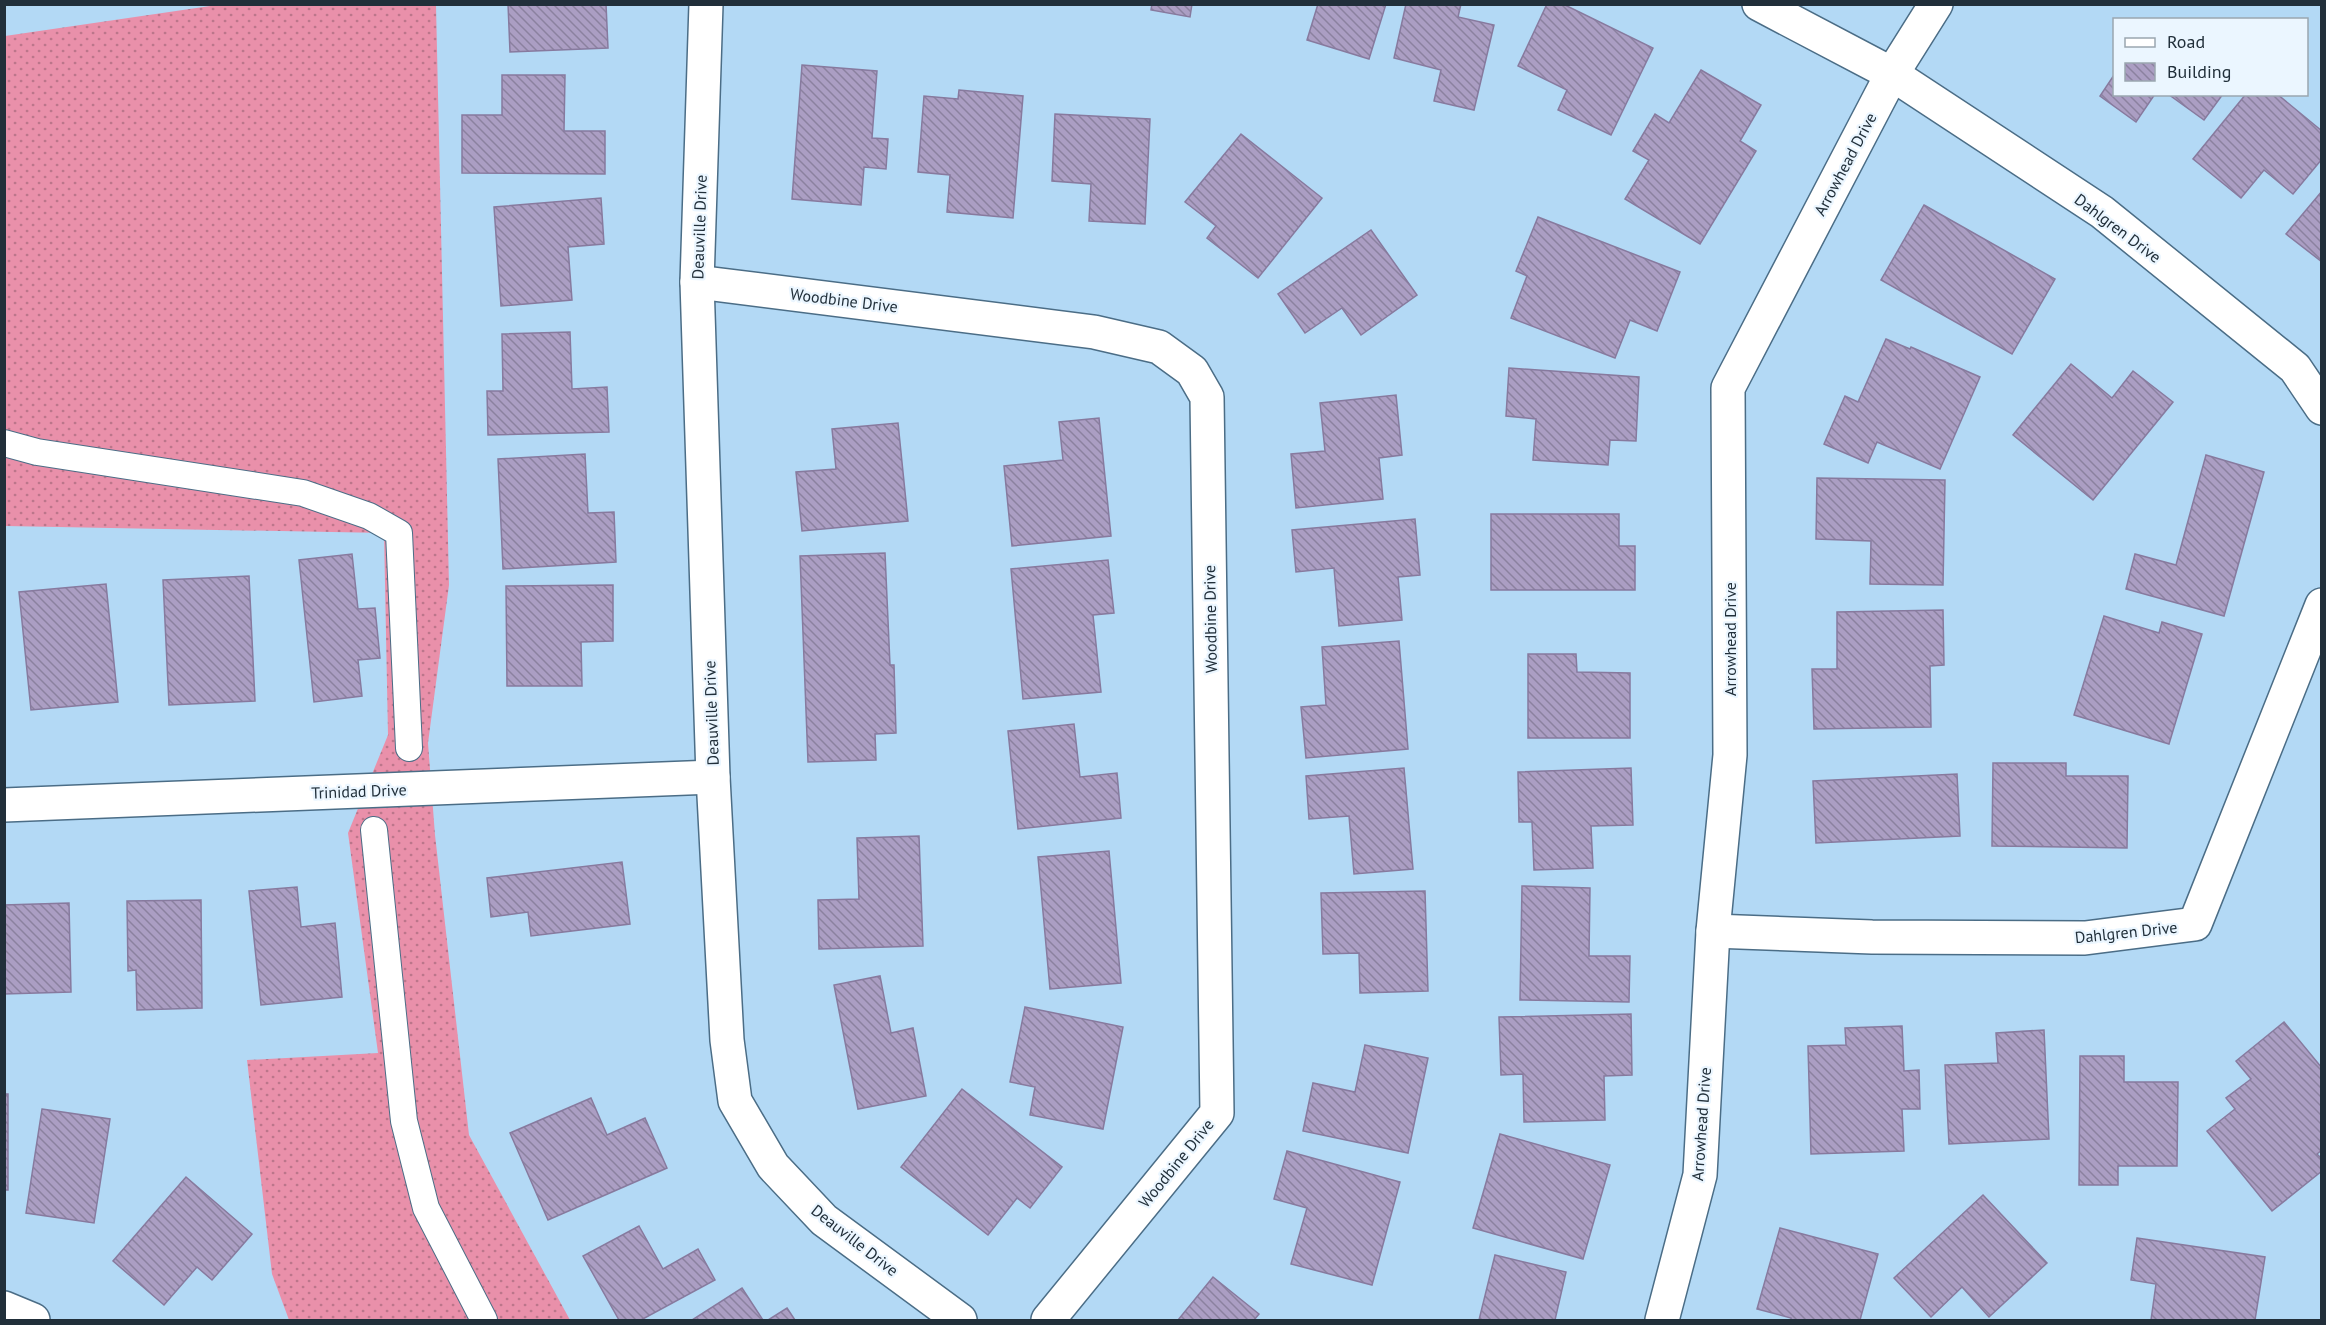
<svg xmlns="http://www.w3.org/2000/svg" width="2326" height="1325" font-family="'PT Sans',sans-serif">
  <style>
    .grass { fill: url(#grass-dots) }
    .building { fill: url(#building-back-hatch); stroke: #877a9e; stroke-width: 1.5 }
    .lines { fill: none; stroke-linecap: round; stroke-linejoin: round }
    .lane-casing { stroke: #4b6d86; stroke-width: 28 }
    .street-casing { stroke: #4b6d86; stroke-width: 36 }
    .lane { stroke: #fff; stroke-width: 26 }
    .street { stroke: #fff; stroke-width: 33 }
    .labels { text-anchor: middle; dominant-baseline: central; stroke-width: 4.5; stroke-linejoin: round; paint-order: stroke }
    .street-label { font-size: 16px; fill: #212f3a; stroke: #ebf6ff }
  </style>
  <defs>
    <pattern id="grass-dots" width="8" height="8" patternUnits="userSpaceOnUse" patternTransform="scale(1.5)"><rect width="8" height="8" fill="#e990aa"/><path d="M2 2h.1M6 6h.1" fill="none" stroke="#bc768b" stroke-width="1.8" stroke-linecap="round"/></pattern>
    <pattern id="building-back-hatch" width="6" height="6" patternUnits="userSpaceOnUse" patternTransform="scale(1.5)"><rect width="6" height="6" fill="#ab9ec3"/><path d="M-1 5l2 2M0 0l6 6M5-1l2 2" fill="none" stroke="#8b819f"/></pattern>
  </defs>
  <rect width="100%" height="100%" fill="#b3d9f5"/>
  <path class="grass" d="M217 5H436L449 585 428 743 435 835 469 1135 570 1320H289L272 1274 247 1060 378 1053 348 833 388 735 384 533 5 526V36Z"/>
  <g class="building">
    <path d="M508 4H606L608 48 510 52Z"/>
    <path d="M1152 4H1192L1190 17 1151 10Z"/>
    <path d="M1318 4H1386L1369 59 1307 40Z"/>
    <path d="M1406 4H1461L1458 17 1494 25 1474 110 1434 101 1441 70 1394 58Z"/>
    <path d="M1547 4H1563L1653 48 1611 135 1558 110 1567 90 1518 66Z"/>
    <path d="M802 65 877 71 872 138 888 139 886 169 864 167 861 205 792 199Z"/>
    <path d="M1701 70 1761 105 1740 141 1756 151 1700 244 1625 199 1649 160 1633 151 1655 114 1669 123Z"/>
    <path d="M502 75H565L564 131H605V174L462 173V115H502Z"/>
    <path d="M2114 75V94H2155L2136 122 2100 96Z"/>
    <path d="M959 90 1023 96 1013 218 947 212 950 175 918 172 924 96 958 99Z"/>
    <path d="M2168 94H2223L2204 120Z"/>
    <path d="M2246 94H2277L2322 131V159L2293 194 2264 170 2241 198 2193 159Z"/>
    <path d="M1055 114 1150 119 1145 224 1089 221 1091 184 1052 181Z"/>
    <path d="M1241 134 1322 198 1258 278 1207 238 1216 226 1185 202Z"/>
    <path d="M2322 191V262L2286 234Z"/>
    <path d="M601 198 604 244 568 247 572 300 501 306 494 207Z"/>
    <path d="M1924 205 2055 279 2012 354 1881 280Z"/>
    <path d="M1538 217 1680 272 1657 331 1630 320 1615 358 1511 318 1527 276 1516 271Z"/>
    <path d="M1371 230 1417 295 1361 335 1342 308 1305 333 1278 294Z"/>
    <path d="M570 332 572 389 607 387 609 432 488 435 487 391H503L502 334Z"/>
    <path d="M1886 339 1910 349 1911 347 1980 377 1940 469 1877 442 1868 463 1824 444 1845 396 1858 402Z"/>
    <path d="M2071 364 2112 398 2133 371 2173 402 2093 500 2013 435Z"/>
    <path d="M1509 368 1639 377 1636 441 1610 440 1608 465 1533 460 1536 419 1506 416Z"/>
    <path d="M1396 395 1402 455 1379 458 1383 499 1296 508 1291 454 1325 451 1320 403Z"/>
    <path d="M1099 418 1111 536 1012 546 1004 466 1063 460 1059 422Z"/>
    <path d="M898 423 908 521 802 531 796 472 836 469 832 429Z"/>
    <path d="M585 454 588 513 614 512 616 562 503 569 498 459Z"/>
    <path d="M2206 455 2264 472 2224 616 2126 589 2135 554 2176 565Z"/>
    <path d="M1817 478 1945 480 1943 585 1870 584 1871 541 1816 539Z"/>
    <path d="M1491 514H1619V546H1635V590H1491Z"/>
    <path d="M1415 519 1420 575 1398 577 1402 620 1339 626 1334 568 1296 572 1292 530Z"/>
    <path d="M885 553 890 665H894L896 733 875 734 876 760 808 762 800 556Z"/>
    <path d="M352 554 358 609 375 608 380 658 358 660 362 696 314 702 299 560Z"/>
    <path d="M1108 560 1114 613 1093 615 1101 692 1023 699 1011 569Z"/>
    <path d="M249 576 255 701 169 705 163 580Z"/>
    <path d="M106 584 118 702 31 710 19 592Z"/>
    <path d="M613 585V641L581 642 582 686H507L506 586Z"/>
    <path d="M1943 610 1944 665 1930 666 1931 727 1814 729 1812 669H1837V612Z"/>
    <path d="M2104 616 2159 633 2162 622 2202 634 2169 744 2074 715Z"/>
    <path d="M1399 641 1408 749 1306 758 1301 707 1326 705 1322 647Z"/>
    <path d="M1528 654H1576L1577 672 1630 673V738H1528Z"/>
    <path d="M1074 724 1080 777 1117 773 1121 818 1018 829 1008 731Z"/>
    <path d="M1993 763H2066V776H2128L2127 848 1992 846Z"/>
    <path d="M1404 768 1413 869 1354 874 1349 816 1309 819 1306 776Z"/>
    <path d="M1631 768 1633 825 1591 826 1593 868 1534 870 1532 822H1519L1518 772Z"/>
    <path d="M1957 774 1960 836 1816 843 1813 781Z"/>
    <path d="M919 836 923 946 819 949 818 900 859 899 857 838Z"/>
    <path d="M1109 851 1121 983 1050 989 1038 857Z"/>
    <path d="M622 862 630 924 531 936 528 912 491 917 487 878Z"/>
    <path d="M1522 886 1590 888 1589 956H1630L1629 1002 1520 1000Z"/>
    <path d="M297 887 301 927 335 923 342 997 261 1005 249 891Z"/>
    <path d="M1425 891 1428 991 1360 993 1359 953 1323 954 1321 893Z"/>
    <path d="M201 900 202 1008 137 1010 136 970 128 971 127 901Z"/>
    <path d="M69 903 71 992 4 994V905Z"/>
    <path d="M880 976 891 1033 913 1028 926 1096 858 1109 834 985Z"/>
    <path d="M1025 1007 1123 1027 1103 1129 1030 1115 1035 1087 1010 1082Z"/>
    <path d="M1631 1014 1632 1075 1604 1076 1605 1120 1524 1122 1523 1074 1501 1075 1499 1017Z"/>
    <path d="M2284 1022 2322 1068V1150L2317 1154 2322 1159V1171L2272 1211 2207 1131 2235 1109 2226 1098 2251 1079 2236 1061Z"/>
    <path d="M1902 1026 1904 1071 1919 1070 1920 1109H1902L1904 1151 1811 1154 1808 1046 1846 1045 1845 1028Z"/>
    <path d="M2044 1030 2049 1139 1949 1144 1945 1065 1998 1063 1996 1033Z"/>
    <path d="M1365 1045 1428 1058 1408 1153 1303 1131 1313 1083 1355 1092Z"/>
    <path d="M2080 1056H2124V1082H2178L2177 1166H2118V1185H2079Z"/>
    <path d="M962 1089 1062 1167 1030 1208 1017 1198 988 1235 901 1167Z"/>
    <rect x="4" y="1094" width="4" height="96"/>
    <path d="M591 1098 607 1135 645 1118 667 1168 548 1220 510 1133Z"/>
    <path d="M42 1109 110 1119 94 1223 26 1213Z"/>
    <path d="M1500 1134 1610 1165 1583 1259 1473 1228Z"/>
    <path d="M1287 1151 1400 1182 1372 1285 1291 1264 1307 1208 1274 1199Z"/>
    <path d="M186 1177 252 1234 212 1280 197 1267 164 1305 113 1261Z"/>
    <path d="M1983 1195 2047 1263 1989 1317 1962 1287 1931 1317 1894 1278Z"/>
    <path d="M639 1226 663 1269 698 1249 715 1280 641 1320H619L583 1256Z"/>
    <path d="M1780 1228 1878 1254 1860 1320H1791V1318L1757 1309Z"/>
    <path d="M2137 1238 2265 1257 2255 1320H2151L2156 1284 2131 1280Z"/>
    <path d="M1495 1255 1566 1272 1555 1320H1479Z"/>
    <path d="M1213 1277 1259 1314 1254 1320H1178Z"/>
    <path d="M742 1288 763 1320H692Z"/>
    <path d="M787 1308 795 1320H768Z"/>
  </g>
  <g class="lines">
    <g class="lane-casing">
      <g id="lane">
        <path d="M4 443 37 452 303 493 369 516 399 533 409 748"/>
        <path d="M374 830 404 1121 426 1208 484 1320"/>
      </g>
    </g>
    <g class="street-casing">
      <g id="street">
        <path d="M706 4 697 282 713 777 727 1040 735 1101 773 1166 824 1220 960 1320"/>
        <path d="M1759 4 1892 74 2102 212 2295 368 2322 408"/>
        <path d="M697 282 1094 332 1159 347 1192 371 1207 397 1217 1113 1048 1320"/>
        <path d="M4 805 713 777"/>
        <path d="M1713 931 1872 937 2085 938 2195 924 2322 605"/>
        <path d="M4 1308 33 1320"/>
        <path d="M1662 1320 1700 1175 1713 931 1730 755 1728 388 1892 74 1936 4"/>
      </g>
    </g>
    <use href="#lane" class="lane"/>
    <use href="#street" class="street"/>
  </g>
  <g class="labels">
    <g class="street-label">
      <text transform="translate(1845 164) rotate(-62)">Arrowhead Drive</text>
      <text transform="translate(699 227) rotate(-88)">Deauville Drive</text>
      <text transform="translate(2118 228) rotate(37)">Dahlgren Drive</text>
      <text transform="translate(844 300) rotate(7)">Woodbine Drive</text>
      <text transform="translate(1210 619) rotate(-91)">Woodbine Drive</text>
      <text transform="translate(1730 639) rotate(-90)">Arrowhead Drive</text>
      <text transform="translate(711 713) rotate(-92)">Deauville Drive</text>
      <text transform="translate(359 791) rotate(-2)">Trinidad Drive</text>
      <text transform="translate(2126 932) rotate(-6)">Dahlgren Drive</text>
      <text transform="translate(1701 1124) rotate(-86)">Arrowhead Drive</text>
      <text transform="translate(1176 1163) rotate(-51)">Woodbine Drive</text>
      <text transform="translate(855 1240) rotate(38)">Deauville Drive</text>
    </g>
  </g>
  <rect width="2326" height="1325" fill="none" stroke="#212f3a" stroke-width="12"/>
  <rect x="2113" y="18" width="195" height="78" fill="#ebf6ff" stroke="#9aa6b0" stroke-width="1.5"/>
  <rect x="2125" y="38" width="30" height="9" fill="#ffffff" stroke="#9aa6b0" stroke-width="1.5"/>
  <text x="2167" y="48" font-size="18" fill="#212f3a">Road</text>
  <rect x="2125" y="63" width="30" height="18" fill="url(#building-back-hatch)" stroke="#9aa6b0" stroke-width="1.5"/>
  <text x="2167" y="78" font-size="18" fill="#212f3a">Building</text>
</svg>
